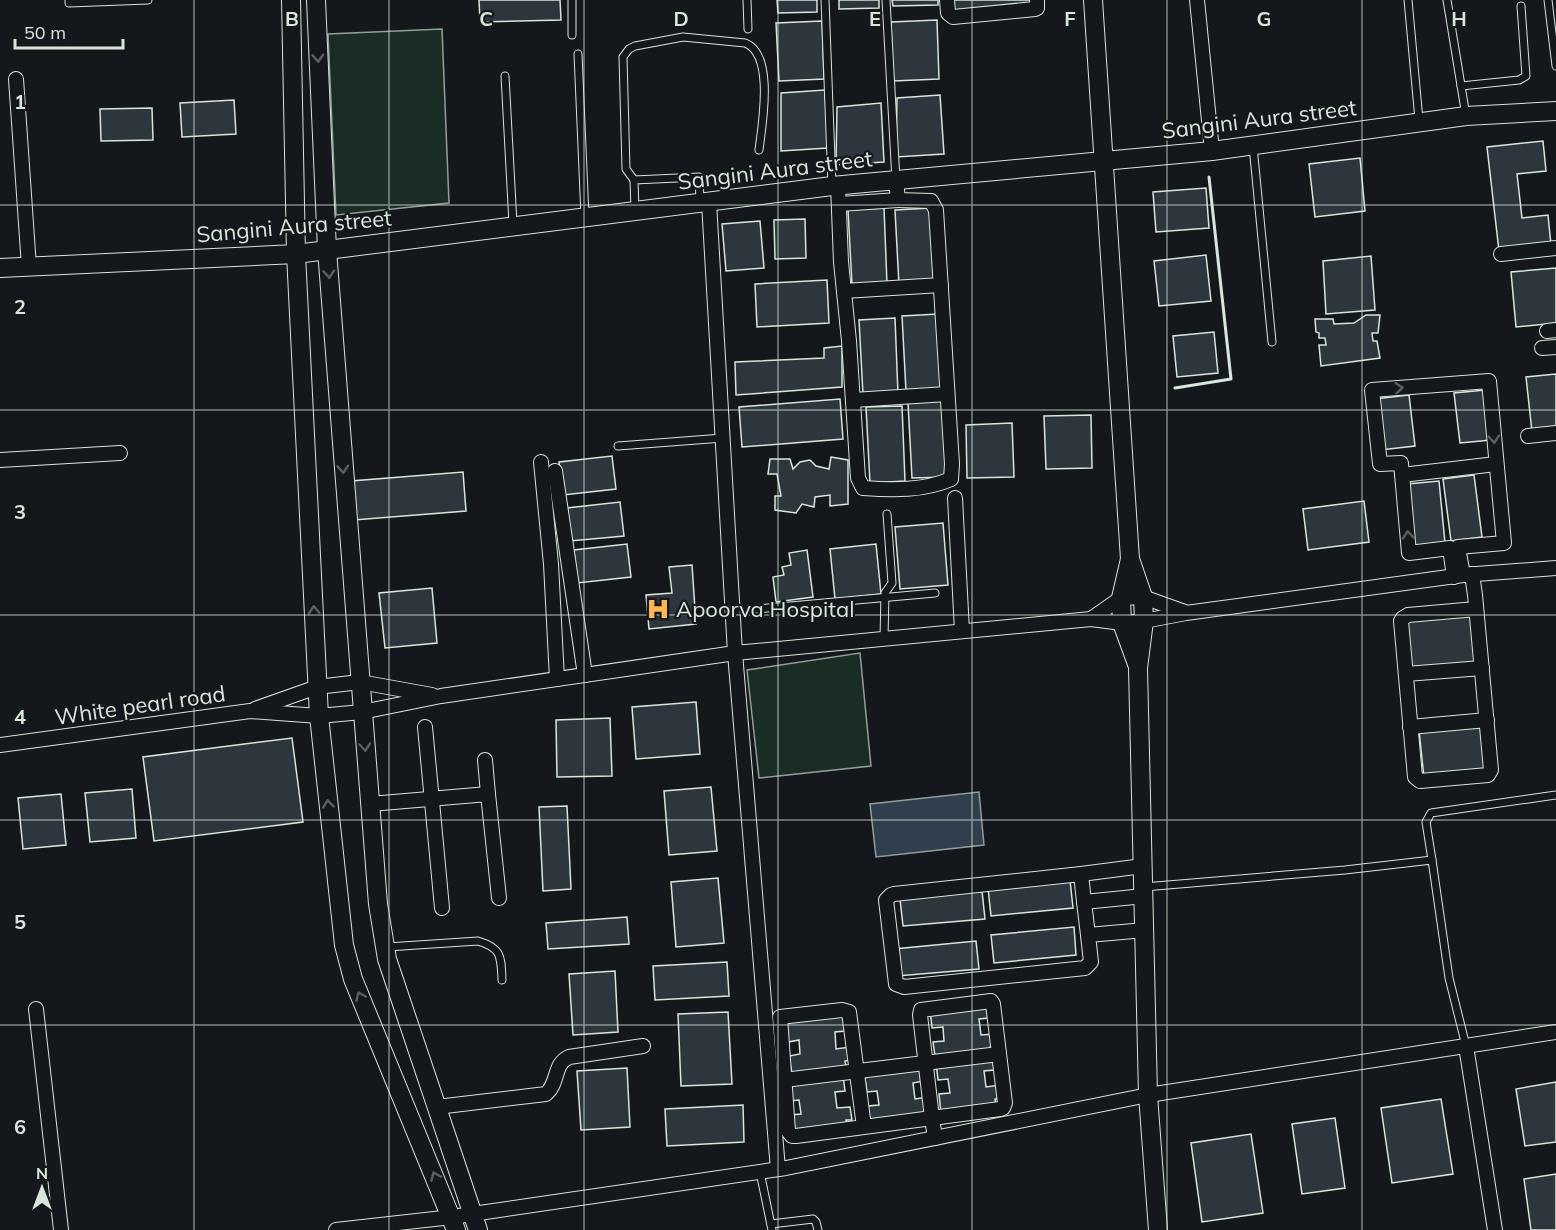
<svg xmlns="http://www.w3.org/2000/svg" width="1556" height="1230" font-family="Mulish,sans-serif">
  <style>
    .green { fill: #1a2d24; stroke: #939e99; stroke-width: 1.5 }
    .water { fill: #2f3f4d; stroke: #939e99; stroke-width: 1.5 }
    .building { fill: #2c363c; stroke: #d8e6dc; stroke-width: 1.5 }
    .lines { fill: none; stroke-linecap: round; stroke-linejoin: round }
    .lane-casing { stroke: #d8e6dc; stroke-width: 9 }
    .street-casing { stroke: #d8e6dc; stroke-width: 16 }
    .secondary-casing { stroke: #d8e6dc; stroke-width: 20 }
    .lane { stroke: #14181c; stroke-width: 7 }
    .street { stroke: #14181c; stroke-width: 14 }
    .secondary { stroke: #14181c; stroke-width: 18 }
    .wall { stroke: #d8e6dc; stroke-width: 3 }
    .oneway { stroke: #59605f }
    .grid { fill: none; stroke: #d8e6dc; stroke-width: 1.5; stroke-opacity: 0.55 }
    .labels { text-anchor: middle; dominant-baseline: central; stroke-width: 4.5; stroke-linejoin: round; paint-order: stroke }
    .street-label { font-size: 22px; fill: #d8e6dc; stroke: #14181c }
    .poi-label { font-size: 22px; fill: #d8e6dc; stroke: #14181c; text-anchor: start }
    .grid-label { font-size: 20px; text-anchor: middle; font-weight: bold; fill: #d8e6dc; stroke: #14181c; stroke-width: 4.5; stroke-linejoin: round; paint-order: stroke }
  </style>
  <rect width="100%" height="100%" fill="#14181c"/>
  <g class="green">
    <path d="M442 29 449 203 336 215 328 34Z"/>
    <path d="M860 653 871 766 759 778 747 670Z"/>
  </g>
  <path class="water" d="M979 792 984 845 876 857 870 804Z"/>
  <g class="building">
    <path d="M479 0H560L561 20 480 22Z"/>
    <path d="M777 0H817V12L778 13Z"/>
    <path d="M839 0H879V8L839 9Z"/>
    <path d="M892 0H938V5L893 6Z"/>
    <path d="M952 0H1033V6L954 14Z"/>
    <path d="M937 20 939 79 893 81 891 22Z"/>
    <path d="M822 21 824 79 779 81 776 23Z"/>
    <path d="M825 90 828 148 781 151V93Z"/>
    <path d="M940 95 944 154 896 157 897 98Z"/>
    <path d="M234 100 236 134 182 137 180 103Z"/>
    <path d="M881 103 884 162 836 165 837 107Z"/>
    <path d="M152 108 153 140 101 141 100 109Z"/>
    <path d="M1543 141 1546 171 1517 174 1522 218 1548 215 1551 245 1499 251 1487 147Z"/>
    <path d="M1360 158 1365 211 1315 217 1309 164Z"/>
    <path d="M1206 188 1209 228 1156 232 1153 192Z"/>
    <path d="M884 208 887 284 852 285 848 210Z"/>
    <path d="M931 208 934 283 899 285 895 210Z"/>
    <path d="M805 219 806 258 775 259 774 220Z"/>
    <path d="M760 221 764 268 726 271 722 224Z"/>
    <path d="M1206 255 1211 301 1159 306 1154 261Z"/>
    <path d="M1371 256 1375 310 1326 314 1323 261Z"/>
    <path d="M1556 268V323L1516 327 1511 272Z"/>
    <path d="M827 280 829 323 757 327 755 284Z"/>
    <path d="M938 314 941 390 906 391 902 316Z"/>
    <path d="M1366 315H1380L1378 333H1372L1373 341H1377L1380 358 1321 366 1319 345H1326L1325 338H1319V333L1316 332 1315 319H1333L1334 324 1354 323Z"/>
    <path d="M895 318 898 394 863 395 859 320Z"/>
    <path d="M1214 332 1218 373 1177 377 1173 336Z"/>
    <path d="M842 346V387L736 395 735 362 824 358V348Z"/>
    <path d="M1556 374V429L1532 432 1526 377Z"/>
    <path d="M1485 390 1491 440 1460 443 1454 393Z"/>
    <path d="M1409 395 1415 446 1380 450 1374 399Z"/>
    <path d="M840 399 843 439 742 447 739 407Z"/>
    <path d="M944 401 947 477 912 478 908 403Z"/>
    <path d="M902 406 905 481 870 483 866 407Z"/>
    <path d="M1091 415 1092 468 1046 469 1044 416Z"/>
    <path d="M1012 423 1014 477 967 478 966 425Z"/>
    <path d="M612 456 616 489 563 495 559 462Z"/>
    <path d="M831 457 848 460V504L830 506V495L815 497 814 507 802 504 796 513 775 510V496H781L777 474H768L770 459H790L793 469 800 462 810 460 816 466 829 469Z"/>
    <path d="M463 472 466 511 354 520 351 481Z"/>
    <path d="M1474 475 1482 537 1451 541 1443 479Z"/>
    <path d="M1439 481 1445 543 1413 546 1407 484Z"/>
    <path d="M1364 501 1369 542 1308 550 1303 509Z"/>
    <path d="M620 502 624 536 570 541 567 508Z"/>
    <path d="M943 523 948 585 900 589 895 527Z"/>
    <path d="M627 544 631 577 577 583 574 550Z"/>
    <path d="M876 544 881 594 835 599 830 549Z"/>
    <path d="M807 550 813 597 776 602 773 577 784 575 782 567 791 565 789 553Z"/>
    <path d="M692 565 696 624 649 629 646 595 672 593 669 567Z"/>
    <path d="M432 588 437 643 385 648 379 593Z"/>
    <path d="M1474 614 1479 661 1410 669 1405 621Z"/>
    <path d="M696 702 700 754 636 759 632 707Z"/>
    <path d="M610 718 612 776 557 777 556 720Z"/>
    <path d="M1483 724 1488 771 1424 778 1419 730Z"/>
    <path d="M292 738 303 822 154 841 143 757Z"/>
    <path d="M711 787 717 851 669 855 664 791Z"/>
    <path d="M132 789 136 838 90 842 85 793Z"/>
    <path d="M61 794 66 845 23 849 18 798Z"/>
    <path d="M567 806 571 889 543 891 539 807Z"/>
    <path d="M718 878 724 943 676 947 671 882Z"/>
    <path d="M1070 880 1073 908 991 916 988 888Z"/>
    <path d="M982 891 985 919 903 926 900 899Z"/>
    <path d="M627 917 629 944 548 949 546 923Z"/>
    <path d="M1074 927 1076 955 994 963 991 935Z"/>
    <path d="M976 941 979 969 897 976 894 949Z"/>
    <path d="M727 962 729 996 655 1000 653 966Z"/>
    <path d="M615 971 618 1032 573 1035 569 974Z"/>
    <path d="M987 1002 989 1018 979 1019 981 1035 994 1034 995 1047H990V1050L935 1056 933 1042 944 1041 943 1027 932 1028 930 1009Z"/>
    <path d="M728 1012 732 1084 681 1086 678 1014Z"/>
    <path d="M843 1015 845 1031 835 1032 836 1049 850 1047 851 1060 845 1061 846 1068 792 1074 789 1056 800 1054 799 1040 788 1042 786 1022Z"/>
    <path d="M993 1057 994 1070 984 1071 986 1087 1000 1085 1001 1098 995 1099 996 1106 941 1113 939 1094 950 1093 948 1079 938 1080 936 1063Z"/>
    <path d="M921 1066 923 1081 913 1083 915 1099 928 1097 930 1110 924 1111 925 1118 870 1125 868 1106 879 1105 877 1091 867 1092 864 1072Z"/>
    <path d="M627 1068 630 1127 581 1130 577 1071Z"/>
    <path d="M843 1075 845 1091 835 1092 837 1108 850 1107 852 1120H846L847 1128 792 1134 790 1115 801 1114 799 1100 789 1101 787 1082Z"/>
    <path d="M1556 1082V1142L1525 1146 1516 1089Z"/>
    <path d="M1441 1099 1453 1174 1392 1183 1381 1108Z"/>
    <path d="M743 1105 744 1142 667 1146 665 1109Z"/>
    <path d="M1335 1118 1345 1188 1302 1194 1292 1124Z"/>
    <path d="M1251 1134 1263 1213 1202 1222 1191 1143Z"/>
    <path d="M1556 1174V1230H1531L1524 1179Z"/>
  </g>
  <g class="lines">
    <g class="lane-casing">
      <g id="lane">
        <path d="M69 0V3L148 0"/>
        <path d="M572 0V35"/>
        <path d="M747 0 748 29"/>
        <path d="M825 0 832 186"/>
        <path d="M886 0 896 180"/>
        <path d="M1408 0 1419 120"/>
        <path d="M1447 0 1466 116"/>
        <path d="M1548 0 1556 66"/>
        <path d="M578 54 585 217"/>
        <path d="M505 76 513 224"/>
        <path d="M1461 86 1519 80 1526 76 1521 6"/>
        <path d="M1253 146 1272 342"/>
        <path d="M634 180 626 169 623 57 629 49 635 46 683 37 745 43C775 54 762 125 759 150"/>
        <path d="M635 209 634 180 699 177 700 200"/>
        <path d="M618 446 723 438"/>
        <path d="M757 609 935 593"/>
        <path d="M884 638 885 593 892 583 887 514"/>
        <path d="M1432 860 1426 822 1431 813 1556 795"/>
        <path d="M1144 887 1345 870 1432 860 1449 978 1466 1046"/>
        <path d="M387 947 478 941C502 948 501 957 502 980"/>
        <path d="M760 1172 772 1230"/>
        <path d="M771 1224 813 1219 816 1222 818 1230"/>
      </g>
    </g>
    <g class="street-casing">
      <g id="street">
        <path d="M947 0 948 13 953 17 1035 9 1037 8V0"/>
        <path d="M1197 0 1212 151"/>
        <path d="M16 79 29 267"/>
        <path d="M838 185 841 262 849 341 858 478 863 488C892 490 924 491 951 479L952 464 936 210 931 201 898 200 896 180"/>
        <path d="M709 202 735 653 778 1169"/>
        <path d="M839 204 898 200"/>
        <path d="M1501 254 1556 248"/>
        <path d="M844 291 941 285"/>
        <path d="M1547 331 1556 330"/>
        <path d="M1542 348 1556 347"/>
        <path d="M853 400 947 394"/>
        <path d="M1528 436 1556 433"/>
        <path d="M0 460 120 453"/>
        <path d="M541 462 551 564 557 679"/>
        <path d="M555 471 585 675"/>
        <path d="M1402 475 1496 464"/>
        <path d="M955 498 962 631"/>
        <path d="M1472 574 1475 595 1491 770 1488 775 1420 781 1415 777 1401 621 1403 618 1408 615 1476 609"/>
        <path d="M1454 577 1450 548 1409 553 1401 463 1380 464 1372 390 1489 381 1504 543 1458 547 1463 575"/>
        <path d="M1091 619 1121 598 1143 597 1185 612"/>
        <path d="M1406 674 1482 668"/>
        <path d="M255 709 317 687 360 682 432 695"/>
        <path d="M425 727 442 908"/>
        <path d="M1410 727 1487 720"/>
        <path d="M0 745 250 711 319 716 362 712 441 696 735 653 1091 619 1122 623 1144 621 1186 613 1463 575 1556 568"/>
        <path d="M485 760 488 794"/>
        <path d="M370 804 488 794 499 898"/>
        <path d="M1081 874 1143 866"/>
        <path d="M1144 896 1084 902 1081 874 894 894 891 895 886 900 896 984 904 987 1085 968 1091 962 1088 935 1145 930"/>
        <path d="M1084 902 1088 935"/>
        <path d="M36 1009 61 1230"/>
        <path d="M1466 1046 1495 1230"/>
        <path d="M784 1080 999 1054"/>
        <path d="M437 1107 546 1094C559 1083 553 1064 569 1057L643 1046"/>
        <path d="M864 1127 849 1012 842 1010 780 1017 788 1131 792 1136H796C864 1127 932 1118 1000 1109L1003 1108 1005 1103 993 1004 991 1001 921 1010 920 1015 932 1118 935 1138"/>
        <path d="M336 1230 452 1217 786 1168 1148 1095 1556 1032"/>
      </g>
    </g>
    <g class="secondary-casing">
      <g id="secondary">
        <path d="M291 0 296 254 319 716 344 945 353 979 456 1230"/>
        <path d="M316 0 327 250 378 904 387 959 478 1230"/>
        <path d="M1093 0 1130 559 1143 597 1144 621 1138 668 1148 1095 1158 1230"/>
        <path d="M0 268 296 254 832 186 1212 151 1466 116 1556 111"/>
        <path d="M1130 559 1121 598 1122 623 1137 664"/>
      </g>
    </g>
    <use href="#lane" class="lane"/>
    <use href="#street" class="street"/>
    <use href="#secondary" class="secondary"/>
    <path class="wall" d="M1175 388 1231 379 1209 177"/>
  </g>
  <defs><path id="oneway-chevron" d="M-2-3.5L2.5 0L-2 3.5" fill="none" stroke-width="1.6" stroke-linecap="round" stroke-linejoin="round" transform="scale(1.5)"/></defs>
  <g class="oneway">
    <use href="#oneway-chevron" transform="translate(318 58) rotate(87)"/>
    <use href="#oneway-chevron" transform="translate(329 274) rotate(86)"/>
    <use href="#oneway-chevron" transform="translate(1399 388) rotate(-5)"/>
    <use href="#oneway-chevron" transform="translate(1494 439) rotate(85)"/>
    <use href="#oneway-chevron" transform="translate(343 469) rotate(86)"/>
    <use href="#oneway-chevron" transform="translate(1408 535) rotate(-95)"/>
    <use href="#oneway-chevron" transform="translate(314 610) rotate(-93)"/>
    <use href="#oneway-chevron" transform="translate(365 747) rotate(85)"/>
    <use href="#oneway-chevron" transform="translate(328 804) rotate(-96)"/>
    <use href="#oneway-chevron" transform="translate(360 996) rotate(-113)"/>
    <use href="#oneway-chevron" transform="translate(435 1176) rotate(-113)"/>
  </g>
  <path class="grid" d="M194 0V1230M389 0V1230M584 0V1230M778 0V1230M972 0V1230M1167 0V1230M1362 0V1230M0 205H1556M0 410H1556M0 615H1556M0 820H1556M0 1025H1556"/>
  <defs>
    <g id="hospital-bare" transform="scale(1.8)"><path d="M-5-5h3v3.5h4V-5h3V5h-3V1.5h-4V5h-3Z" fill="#ffb74d" stroke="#14181c" stroke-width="2.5" paint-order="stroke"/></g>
  </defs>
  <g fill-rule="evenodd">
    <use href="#hospital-bare" x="658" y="609"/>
  </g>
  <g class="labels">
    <g class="street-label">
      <text transform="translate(1259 119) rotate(-7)">Sangini Aura street</text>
      <text transform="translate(775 170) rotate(-7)">Sangini Aura street</text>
      <text transform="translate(294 226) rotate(-5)">Sangini Aura street</text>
      <text transform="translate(140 705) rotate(-8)">White pearl road</text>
    </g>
    <g class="poi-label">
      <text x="676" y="609">Apoorva Hospital</text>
    </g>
  </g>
  <g class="grid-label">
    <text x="292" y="26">B</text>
    <text x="486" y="26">C</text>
    <text x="681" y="26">D</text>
    <text x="875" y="26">E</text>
    <text x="1070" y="26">F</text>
    <text x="1264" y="26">G</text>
    <text x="1459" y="26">H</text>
    <text x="20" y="109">1</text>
    <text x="20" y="314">2</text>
    <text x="20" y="519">3</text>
    <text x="20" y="724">4</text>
    <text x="20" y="929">5</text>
    <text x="20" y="1134">6</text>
  </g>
  <g transform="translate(42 1188)" stroke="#14181c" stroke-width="4.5" paint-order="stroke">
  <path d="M0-4.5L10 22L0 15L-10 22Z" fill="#d8e6dc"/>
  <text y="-9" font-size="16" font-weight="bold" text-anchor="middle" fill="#d8e6dc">N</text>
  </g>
  <path d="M15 39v9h108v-9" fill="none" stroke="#d8e6dc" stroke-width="3"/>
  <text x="24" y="39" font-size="18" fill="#d8e6dc" stroke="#14181c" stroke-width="4.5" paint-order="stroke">50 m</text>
</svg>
